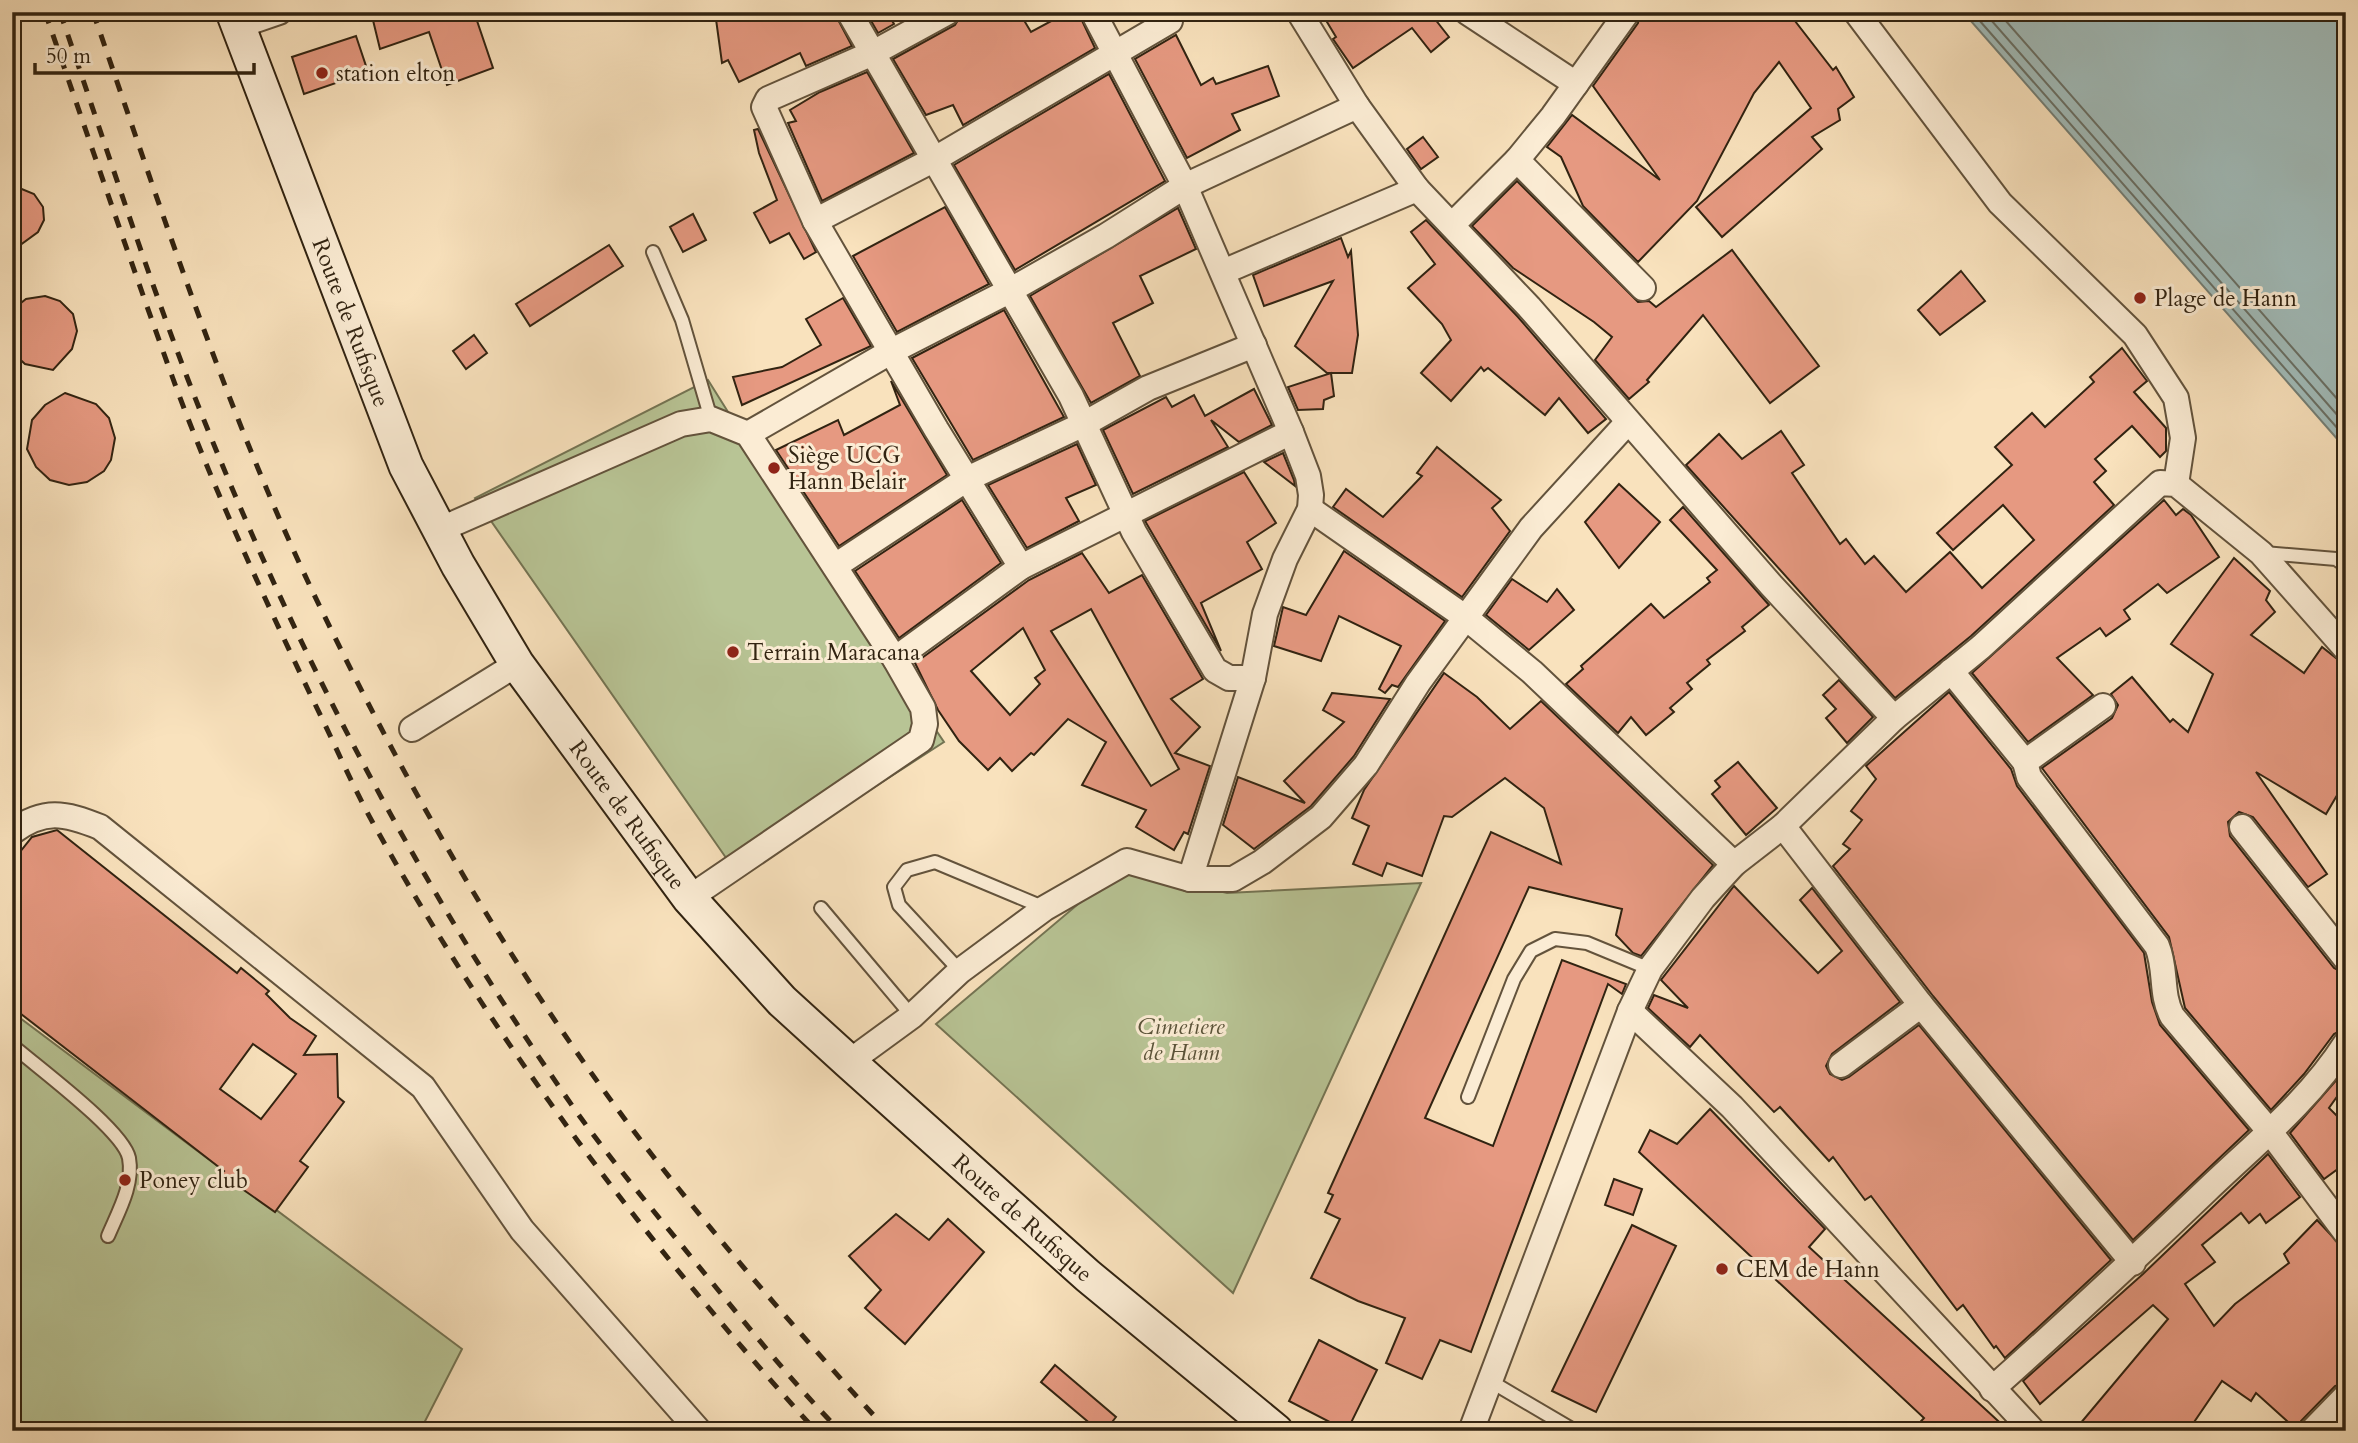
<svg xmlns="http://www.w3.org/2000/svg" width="2358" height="1443" font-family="Cardo,serif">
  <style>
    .green { fill: #b8c495; stroke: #747453; stroke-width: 2 }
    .water { fill: #a1bcba; stroke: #747f76; stroke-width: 2 }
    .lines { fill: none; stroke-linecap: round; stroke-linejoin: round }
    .shore { stroke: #697066; stroke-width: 2 }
    .building { fill: #e69981; stroke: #312311; stroke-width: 2; fill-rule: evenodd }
    .lane-casing { stroke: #63533c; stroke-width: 16 }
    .street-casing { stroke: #63533c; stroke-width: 28 }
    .secondary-casing { stroke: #312311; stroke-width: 37 }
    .lane { stroke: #fbecd4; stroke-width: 12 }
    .street { stroke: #fbecd4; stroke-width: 24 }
    .secondary { stroke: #fbecd4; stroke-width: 33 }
    .rail { stroke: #312311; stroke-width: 5; stroke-dasharray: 12 12; stroke-linecap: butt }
    .poi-dot { fill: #8f2418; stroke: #fbecd4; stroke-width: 2.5 }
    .labels { text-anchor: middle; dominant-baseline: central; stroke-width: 6; stroke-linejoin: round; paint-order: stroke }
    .poi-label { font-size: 23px; fill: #312311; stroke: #fbecd4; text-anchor: start }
    .street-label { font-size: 23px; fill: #312311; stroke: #fbecd4 }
    .park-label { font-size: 23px; font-style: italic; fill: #5a5339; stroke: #fbecd4 }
  </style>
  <rect width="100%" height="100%" fill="#f9e2bd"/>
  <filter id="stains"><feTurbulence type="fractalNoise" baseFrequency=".00286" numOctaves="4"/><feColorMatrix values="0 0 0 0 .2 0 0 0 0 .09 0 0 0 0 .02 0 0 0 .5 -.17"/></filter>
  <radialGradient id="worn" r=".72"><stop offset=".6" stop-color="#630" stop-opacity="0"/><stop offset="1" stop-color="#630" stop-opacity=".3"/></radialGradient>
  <g class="green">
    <path d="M708 380 822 562 944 742 738 875 475 498Z"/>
    <path d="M1122 867 1227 893 1421 883 1233 1293 936 1024Z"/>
    <path d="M12 1012 462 1349 420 1431H12Z"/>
  </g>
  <path class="water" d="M1963 12H2346V449Z"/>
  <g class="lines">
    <g class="shore">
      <path d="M1972 12 2346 438"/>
      <path d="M1984 12 2346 425"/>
      <path d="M1998 12 2346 409"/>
    </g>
  </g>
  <g class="building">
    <path d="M371 12H474L493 68 447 85 429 32 380 49Z"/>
    <path d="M715 12H834L852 46 806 66 800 53 739 82 728 60 722 63Z"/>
    <path d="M866 12H887L894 24 878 33Z"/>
    <path d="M963 12H1019L1031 32 1068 12H1078L1095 48 963 125 953 105 926 115 893 59 955 25Z"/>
    <path d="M1321 12H1434L1431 14 1449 37 1431 52 1412 28 1353 68 1333 39 1336 37Z"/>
    <path d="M1640 12H1788L1833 70 1836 67 1854 97 1838 109 1840 120 1812 137 1822 149 1722 237 1696 207 1811 108 1779 62 1754 93 1697 201 1638 262 1583 206 1561 157 1547 147 1572 115 1660 180 1593 86 1638 23Z"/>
    <path d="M1176 35 1201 85 1213 78 1216 84 1268 66 1279 96 1232 114 1240 130 1187 158 1135 59Z"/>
    <path d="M356 36 368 72 304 94 292 57Z"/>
    <path d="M867 72 914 153 822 201 788 123 796 121 790 110 820 92Z"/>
    <path d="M1109 74 1165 181 1015 270 954 165Z"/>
    <path d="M758 129 816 252 804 259 789 233 770 243 754 213 777 200 759 153 754 130Z"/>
    <path d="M1423 137 1438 157 1421 169 1407 149Z"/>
    <path d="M1517 181 1638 302 1649 301 1656 307 1732 250 1819 366 1770 403 1703 315 1647 380 1649 382 1629 399 1595 360 1612 337 1594 322 1513 268 1472 226Z"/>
    <path d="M12 185 34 194 43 207 44 220 38 232 12 251Z"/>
    <path d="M945 207 989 284 897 332 853 256Z"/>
    <path d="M1178 208 1196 249 1140 276 1153 303 1113 323 1140 376 1091 403 1030 296Z"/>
    <path d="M693 214 706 240 683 252 670 227Z"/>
    <path d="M1426 220 1518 317 1606 419 1588 433 1559 398 1545 415 1488 368 1484 371 1481 367 1451 401 1421 373 1451 340 1442 324 1408 288 1435 264 1411 232Z"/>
    <path d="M1341 238 1348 257 1351 251 1358 335 1352 373H1327L1295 346 1333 281 1264 306 1253 275Z"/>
    <path d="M609 245 623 266 530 326 516 304Z"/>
    <path d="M1961 271 1985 301 1940 335 1918 310Z"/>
    <path d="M45 296 60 301 73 314 77 331 72 349 53 370 25 364 12 352V310L26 299Z"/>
    <path d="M843 298 871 346 742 405 733 377 782 367 821 345 806 319Z"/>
    <path d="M1004 310 1064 417 973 460 912 358Z"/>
    <path d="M474 335 487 353 466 369 453 351Z"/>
    <path d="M2122 348 2147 381 2134 392 2166 428V451L2160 457 2132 426 2095 459 2106 471 2094 482 2114 505 1971 636 1895 698 1686 465 1719 434 1742 459 1781 431 1804 465 1792 473 1840 544 1846 539 1865 564 1874 556 1906 592 1950 552 1982 588 2034 540 2003 505 1953 550 1937 533 2012 465 1995 447 2032 413 2045 427 2094 382 2090 377Z"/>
    <path d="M1331 373 1334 396 1324 400 1323 409 1298 410 1288 387Z"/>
    <path d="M891 381 947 475 839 546 776 450 838 420 844 435 900 405Z"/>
    <path d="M1254 389 1272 425 1239 442 1211 420 1228 447 1133 494 1103 430 1166 397 1172 407 1194 395 1205 416Z"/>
    <path d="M65 393 96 404 109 418 115 438 111 460 104 471 87 482 69 485 50 480 36 467 27 449 32 420 45 405Z"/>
    <path d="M1077 444 1096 485 1066 498 1079 521 1027 548 988 485Z"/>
    <path d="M1437 447 1501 500 1492 508 1510 531 1462 597 1333 507 1346 489 1383 517 1422 476 1417 473Z"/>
    <path d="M1283 453 1294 480 1295 486 1264 462Z"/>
    <path d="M1244 472 1276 523 1247 542 1262 569 1201 603 1221 651 1145 521Z"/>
    <path d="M1619 484 1660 522 1619 568 1585 522Z"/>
    <path d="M962 500 1001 563 899 638 855 571Z"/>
    <path d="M2164 500 2176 515 2183 509 2191 515 2219 557 2167 593 2158 584 2124 610 2130 619 2106 636 2100 628 2057 658 2093 695 2028 742 1972 673Z"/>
    <path d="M1683 507 1769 605 1742 627 1745 631 1707 660 1710 664 1687 683 1692 689 1670 708 1674 712 1646 735 1631 717 1618 733 1566 684 1583 669 1581 666 1651 604 1664 618 1710 582 1707 578 1717 570 1670 520Z"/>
    <path d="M1344 551 1445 621 1398 687 1392 685 1385 693 1379 689 1401 646 1339 616 1321 661 1274 646 1283 607 1306 615Z"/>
    <path d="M1082 553 1109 593 1142 575 1203 679 1171 699 1200 727 1175 753 1210 766 1188 834 1184 832 1174 850 1136 827 1146 810 1082 785 1106 742 1068 719 1034 755 1031 753 1012 771 1000 758 988 770 959 741 938 710 915 663 1029 580ZM1091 609 1179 769 1151 786 1051 631ZM1023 628 1045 670 1035 678 1040 684 1010 715 971 671Z"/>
    <path d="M2234 558 2270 591 2266 600 2275 612 2251 635 2304 673 2322 647 2346 666V780L2326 814 2256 772 2327 874 2308 887 2253 817 2239 812 2228 822 2230 836 2334 968 2346 974V1028L2334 1034 2304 1074 2271 1110 2185 1008 2169 937 2042 768 2112 718 2118 705 2111 694 2132 677 2170 722 2173 719 2188 732 2213 674 2171 644Z"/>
    <path d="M1512 579 1547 602 1557 589 1574 610 1529 650 1486 615Z"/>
    <path d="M1444 673 1477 697 1510 729 1541 701 1713 865 1641 956 1633 953 1616 935 1622 909 1529 887 1425 1118 1493 1146 1562 960 1626 984 1622 994 1608 984 1471 1352 1440 1340 1422 1379 1386 1363 1405 1318 1358 1301 1311 1278 1340 1219 1325 1212 1333 1195 1328 1193 1491 832 1561 864 1544 808 1505 778 1452 817 1444 816 1422 876 1387 863 1382 876 1353 864 1369 826 1352 818 1364 790Z"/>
    <path d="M1839 680 1873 717 1847 743 1826 718 1836 709 1823 695Z"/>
    <path d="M1949 692 2011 769 2017 786 2144 953 2152 1002 2160 1025 2249 1130 2133 1240 1933 996 1833 866 1850 849 1843 844 1862 820 1851 811 1876 779 1866 766Z"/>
    <path d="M1332 693 1390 699 1354 756 1311 806 1254 849 1223 825 1238 777 1305 803 1284 781 1344 722 1323 710Z"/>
    <path d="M1738 762 1777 808 1746 835 1712 794 1720 787 1715 781Z"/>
    <path d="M57 830 237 973 241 968 269 991 266 994 290 1018 316 1036 304 1055 337 1054 338 1097 344 1102 300 1161 308 1167 275 1212 221 1174 224 1171 12 1007V862L32 837ZM253 1044 296 1074 261 1119 220 1089Z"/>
    <path d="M1734 886 1818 973 1842 951 1800 900 1812 888 1900 1002 1832 1054 1826 1066 1830 1074 1842 1080 1849 1077 1919 1025 2111 1260 2005 1358 1996 1346 1994 1348 1963 1305 1957 1310 1871 1196 1865 1200 1833 1157 1829 1161 1780 1107 1774 1112 1700 1035 1690 1047 1648 1008 1654 995 1688 1008 1661 980Z"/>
    <path d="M2346 1069V1084L2329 1108 2346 1125V1163L2324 1179 2290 1133Z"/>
    <path d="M1710 1109 1825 1229 1809 1247 2009 1431H1912L1924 1418 1639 1152 1650 1130 1677 1144Z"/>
    <path d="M2268 1154 2300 1197 2266 1223 2260 1214 2249 1223 2241 1213 2202 1245 2215 1262 2185 1284 2214 1326 2235 1304 2289 1263 2284 1254 2317 1220 2346 1251V1382L2335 1386 2301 1421 2298 1431 2256 1393 2251 1401 2222 1381 2188 1431H2074L2168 1319 2153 1305 2040 1404 2023 1381 2143 1274Z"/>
    <path d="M1614 1179 1642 1189 1633 1215 1605 1205Z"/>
    <path d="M896 1214 929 1240 948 1219 984 1252 905 1344 865 1308 881 1290 849 1256Z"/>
    <path d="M1632 1225 1676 1246 1596 1412 1552 1391Z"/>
    <path d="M1319 1340 1377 1370 1347 1431 1289 1401Z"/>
    <path d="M1055 1365 1116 1417 1105 1431H1099L1041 1382Z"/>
  </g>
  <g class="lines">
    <g class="lane-casing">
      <g id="lane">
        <path d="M653 252 682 320 711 419"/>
        <path d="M2264 553 2336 559 2346 566"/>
        <path d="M821 908 912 1016"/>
        <path d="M960 971 899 905 894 887 907 870 935 862 1045 908"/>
        <path d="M12 1045C37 1067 123 1130 129 1158 134 1185 118 1212 108 1236"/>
        <path d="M1468 1097 1514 979 1531 951 1555 939 1587 943 1650 969"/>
        <path d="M1490 1381 1575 1431"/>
      </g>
    </g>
    <g class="street-casing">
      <g id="street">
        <path d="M849 12 1071 396 1134 532 1215 670 1229 678H1253"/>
        <path d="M948 12 873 53 768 99 764 107 815 221 936 429 1021 567"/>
        <path d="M1093 12 1185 186 1291 432 1308 476 1311 495 1310 509 1285 559 1265 614 1253 678 1190 879"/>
        <path d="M1299 12 1357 106 1417 189 1529 307 1771 585 1894 718"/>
        <path d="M1467 12 1576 84"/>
        <path d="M1856 12 2000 203 2135 335 2176 398 2183 438 2176 484"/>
        <path d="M238 26 279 12"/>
        <path d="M1517 160 1643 288"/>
        <path d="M815 221 933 160 1170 21"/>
        <path d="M1452 225 1517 160 1553 116 1626 14"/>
        <path d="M1223 272 1417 189"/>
        <path d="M748 434 892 351 1009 291 1106 236 1185 186 1357 106"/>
        <path d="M1310 509 1465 617 1532 672 1734 864"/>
        <path d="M439 530 681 424 711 419 748 434 895 659 923 708 925 724 921 740 689 898"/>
        <path d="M835 566 967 479 1084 424 1148 388 1254 345"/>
        <path d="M895 659 1021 567 1291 432"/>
        <path d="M1951 671 2025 762"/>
        <path d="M2103 706 2025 762 2029 777 2157 946C2167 970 2160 993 2172 1016L2271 1133 2346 1233"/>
        <path d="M412 729 517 664"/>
        <path d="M1783 826 1921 1005 2133 1263"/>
        <path d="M2242 827 2346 959"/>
        <path d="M12 832C44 808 65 813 100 827L423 1087 522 1230 699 1431"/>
        <path d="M1630 1011 1732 1107 2033 1431"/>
        <path d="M849 1062 912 1016 960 971 1045 908 1127 861 1190 879H1233L1262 862 1321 817 1366 765 1418 683 1531 528 1627 423"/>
        <path d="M1841 1065 1921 1005"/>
        <path d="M1992 1389C2065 1324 2137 1257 2207 1190 2256 1143 2309 1101 2346 1043"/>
        <path d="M1471 1431 1630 1011 1650 969 1703 898 1734 864 1783 826 1894 718 1981 647 2160 483 2176 484 2261 553 2346 649"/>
        <path d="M2312 1431 2346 1396"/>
      </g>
    </g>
    <g class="secondary-casing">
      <g id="secondary">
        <path id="s1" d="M233 12 406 466 458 565 517 664 689 898 782 1001 849 1062 1088 1276 1276 1431"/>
      </g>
    </g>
    <use href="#lane" class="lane"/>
    <use href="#street" class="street"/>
    <use href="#secondary" class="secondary"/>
    <g class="rail">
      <path d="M45 12C87 133 128 255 172 376 212 486 262 593 312 698 333 740 351 783 373 823 495 1043 647 1245 816 1431"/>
      <path d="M60 12C102 134 141 257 187 377 284 628 407 866 560 1088 601 1149 649 1205 696 1263 743 1320 788 1378 840 1431"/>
      <path d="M93 12C163 214 229 421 323 613 415 803 523 988 652 1155 726 1250 807 1342 888 1431"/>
    </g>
  </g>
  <g class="poi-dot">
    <circle cx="322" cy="73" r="7"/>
    <circle cx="2140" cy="298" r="7"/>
    <circle cx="774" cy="468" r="7"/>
    <circle cx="733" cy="652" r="7"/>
    <circle cx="125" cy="1180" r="7"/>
    <circle cx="1722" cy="1269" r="7"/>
  </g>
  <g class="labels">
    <g class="poi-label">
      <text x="336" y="73">station elton</text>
      <text x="2154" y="298">Plage de Hann</text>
      <text x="788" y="455">Siège UCG<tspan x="788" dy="26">Hann Belair</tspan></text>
      <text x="747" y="652">Terrain Maracana</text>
      <text x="139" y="1180">Poney club</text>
      <text x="1736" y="1269">CEM de Hann</text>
    </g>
    <g class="street-label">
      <text stroke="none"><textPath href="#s1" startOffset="332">Route de Rufisque</textPath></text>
      <text stroke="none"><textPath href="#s1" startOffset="900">Route de Rufisque</textPath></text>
      <text stroke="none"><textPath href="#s1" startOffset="1466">Route de Rufisque</textPath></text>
    </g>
    <g class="park-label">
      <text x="1181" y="1026">Cimetiere<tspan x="1181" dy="26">de Hann</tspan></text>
    </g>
  </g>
  <rect width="2358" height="1443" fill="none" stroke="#f9e2bd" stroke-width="42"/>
  <rect x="14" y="14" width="2330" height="1415" fill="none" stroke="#312311" stroke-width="3.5"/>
  <rect x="21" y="21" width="2316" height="1401" fill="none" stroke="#312311" stroke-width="2"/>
  <path d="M35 63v10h219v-10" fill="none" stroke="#312311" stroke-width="3.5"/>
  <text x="46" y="63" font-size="21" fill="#312311" stroke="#fbecd4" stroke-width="5" paint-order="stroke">50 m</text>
  <rect width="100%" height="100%" filter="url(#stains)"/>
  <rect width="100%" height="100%" fill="url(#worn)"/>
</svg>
